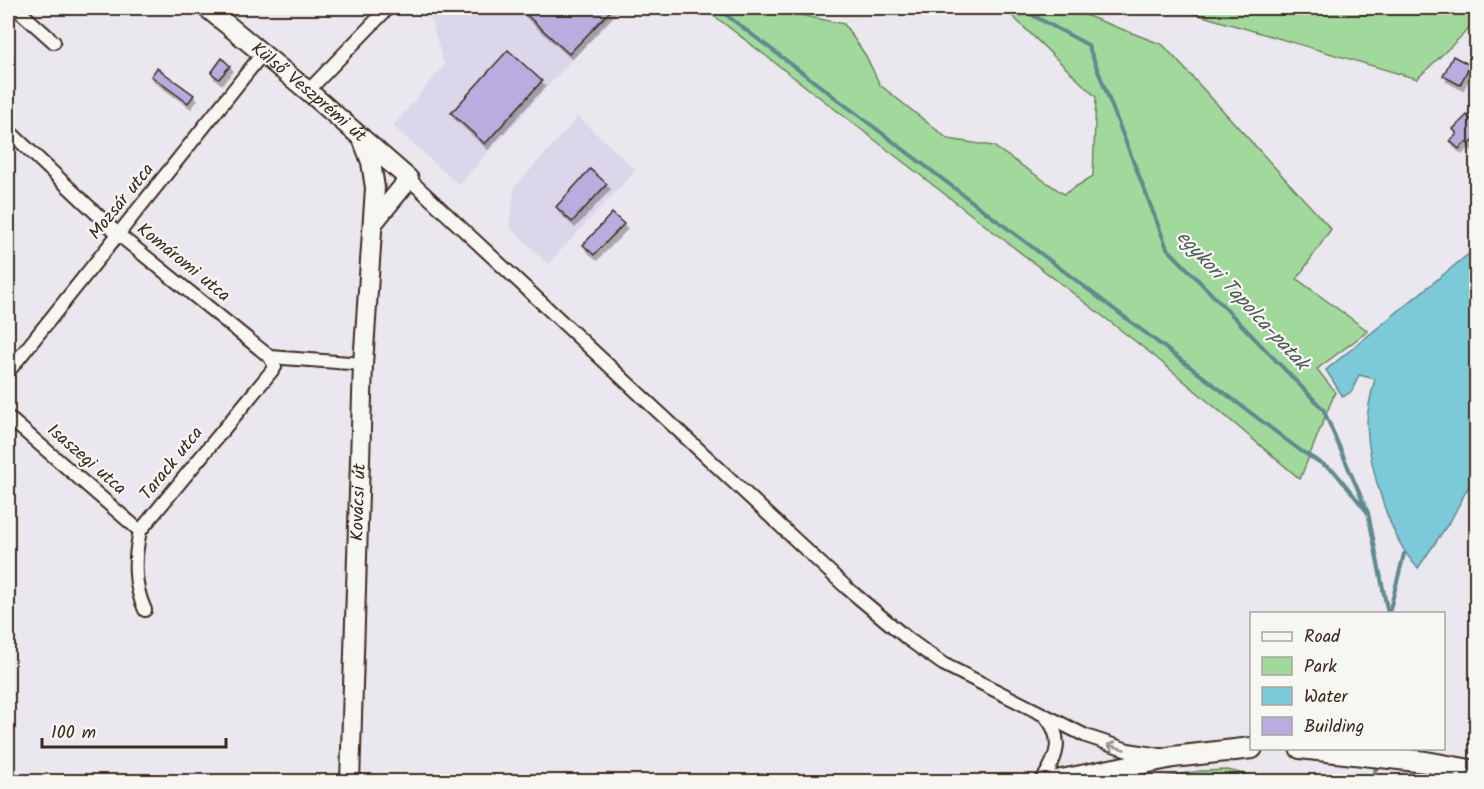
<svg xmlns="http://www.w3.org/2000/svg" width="1484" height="789" font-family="Kalam,sans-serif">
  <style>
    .built { fill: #dbd6e9 }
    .green { fill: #a1d99d; stroke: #6e825e; stroke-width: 1.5 }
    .water { fill: #7ccad9; stroke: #628a8e; stroke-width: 1.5 }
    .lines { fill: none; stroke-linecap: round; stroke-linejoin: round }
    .stream { stroke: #628a8e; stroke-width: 4 }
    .building { fill: #b8adde; stroke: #3b2a1e; stroke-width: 1.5; filter: url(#shadow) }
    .street-casing { stroke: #3b2a1e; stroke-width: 16 }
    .secondary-casing { stroke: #3b2a1e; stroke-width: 22 }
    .primary-casing { stroke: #3b2a1e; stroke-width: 24 }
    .street { stroke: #f6f6f2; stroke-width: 12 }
    .secondary { stroke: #f6f6f2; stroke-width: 18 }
    .primary { stroke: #f6f6f2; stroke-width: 20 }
    .oneway { stroke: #989088 }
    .labels { text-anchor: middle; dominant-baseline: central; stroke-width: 4.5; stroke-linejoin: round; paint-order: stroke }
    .street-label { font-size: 18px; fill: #3b2a1e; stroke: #f6f6f2 }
    .water-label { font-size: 20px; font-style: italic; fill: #4e5a56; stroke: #f6f6f2 }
  </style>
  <defs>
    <filter id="shadow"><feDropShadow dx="3" dy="5" stdDeviation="0" flood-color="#0004"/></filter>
  </defs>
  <rect width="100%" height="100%" fill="#eae7ee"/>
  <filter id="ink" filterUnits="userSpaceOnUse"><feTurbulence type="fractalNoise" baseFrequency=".0167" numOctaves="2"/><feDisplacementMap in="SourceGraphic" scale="12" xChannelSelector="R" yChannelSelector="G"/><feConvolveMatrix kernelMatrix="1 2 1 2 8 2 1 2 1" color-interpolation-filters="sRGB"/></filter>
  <g filter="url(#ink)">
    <g class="built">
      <path d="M428 8H618L459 185 393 126 444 65Z"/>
      <path d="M578 117 636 170 548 264 509 226 515 187Z"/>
    </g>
    <g class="green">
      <path d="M704 8H787L795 14 844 24 866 56 880 85 948 139 993 146 1064 194 1093 176 1096 97 1004 8H1067L1163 45 1331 229 1297 279 1368 331 1317 369 1335 392 1300 479 1153 355Z"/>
      <path d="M1175 8H1476V22L1417 79Z"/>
      <path d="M1228 770 1270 781H1140L1200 771Z"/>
    </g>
    <path class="water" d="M1476 248V472L1452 518 1418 568C1389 539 1369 466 1367 425 1367 409 1371 394 1375 379L1359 375 1352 391 1343 397 1326 370Z"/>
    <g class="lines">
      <g class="stream">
        <path d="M717 8 1301 451 1334 471 1368 513"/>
        <path d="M1019 8 1088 45 1167 248 1323 409 1368 513 1388 614"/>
        <path d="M1389 613 1404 554"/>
        <path d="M1373 782 1377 762"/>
      </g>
    </g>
    <g class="building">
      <path d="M519 8H613L569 54Z"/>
      <path d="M508 50 542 81 485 144 451 113Z"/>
      <path d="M1453 56 1470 65 1460 85 1443 76Z"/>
      <path d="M222 58 230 66 219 79 211 73Z"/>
      <path d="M157 68 194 95 188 103 151 76Z"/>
      <path d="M1467 115 1476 125V138L1469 145 1466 142 1459 149 1450 141 1457 134 1453 129Z"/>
      <path d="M590 169 607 184 572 222 556 207Z"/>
      <path d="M612 213 624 224 594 255 583 245Z"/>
    </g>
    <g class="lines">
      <g class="street-casing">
        <g id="street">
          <path d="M16 8 54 42"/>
          <path d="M308 91 388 8"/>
          <path d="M8 130 119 235 270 357 363 364"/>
          <path d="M409 179 847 588 908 639 943 664 1086 736 1128 750 1160 755"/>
          <path d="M8 372 263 53"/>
          <path d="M8 417 140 531"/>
          <path d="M145 610C133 584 134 558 140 531L275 367 270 357"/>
          <path d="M1041 782C1057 759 1065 738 1045 716"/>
        </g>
      </g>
      <g class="secondary-casing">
        <g id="secondary">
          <path id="s1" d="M207 8 308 91 409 179 373 223"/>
          <path id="s2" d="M350 782 363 364 375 188 371 162 362 138"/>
        </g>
      </g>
      <g class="primary-casing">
        <g id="primary">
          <path d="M1300 748 1426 762 1476 771"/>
          <path d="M1052 782 1173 757 1252 748"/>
        </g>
      </g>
      <use href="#street" class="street"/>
      <use href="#secondary" class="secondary"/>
      <use href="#primary" class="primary"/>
    </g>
    <defs><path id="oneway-shaft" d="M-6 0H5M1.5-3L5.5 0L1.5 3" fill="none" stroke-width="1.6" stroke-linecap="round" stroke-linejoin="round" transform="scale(1.5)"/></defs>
    <use class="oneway" href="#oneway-shaft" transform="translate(1116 747) rotate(-163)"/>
  </g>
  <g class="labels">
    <g class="street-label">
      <text stroke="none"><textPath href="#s1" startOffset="132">Külső Veszprémi út</textPath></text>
      <text transform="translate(122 202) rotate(-51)">Mozsár utca</text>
      <text transform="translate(183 263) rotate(39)">Komáromi utca</text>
      <text transform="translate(86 460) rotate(41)">Isaszegi utca</text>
      <text transform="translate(172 464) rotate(-51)">Tarack utca</text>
      <text stroke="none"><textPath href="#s2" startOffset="280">Kovácsi út</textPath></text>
    </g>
    <g class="water-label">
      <text transform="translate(1242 301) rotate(47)">egykori Tapolca-patak</text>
    </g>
  </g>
  <rect width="1484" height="789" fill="none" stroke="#f6f6f2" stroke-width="30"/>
  <rect x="15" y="15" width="1454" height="759" fill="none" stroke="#3b2a1e" stroke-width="2" filter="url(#ink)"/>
  <rect x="1250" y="612" width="195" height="138" fill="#f6f6f2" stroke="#aba49d" stroke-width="1.5"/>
  <rect x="1262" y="632" width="30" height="9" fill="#f6f6f2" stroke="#aba49d" stroke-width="1.5"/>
  <text x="1304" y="642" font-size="18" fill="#3b2a1e">Road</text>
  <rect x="1262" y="657" width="30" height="18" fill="#a1d99d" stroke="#aba49d" stroke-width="1.5"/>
  <text x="1304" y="672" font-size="18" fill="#3b2a1e">Park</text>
  <rect x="1262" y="687" width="30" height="18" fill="#7ccad9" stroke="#aba49d" stroke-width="1.5"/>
  <text x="1304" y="702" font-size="18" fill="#3b2a1e">Water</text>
  <rect x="1262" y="717" width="30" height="18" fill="#b8adde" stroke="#aba49d" stroke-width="1.5"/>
  <text x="1304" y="732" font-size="18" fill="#3b2a1e">Building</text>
  <path d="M42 738v9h184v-9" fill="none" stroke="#3b2a1e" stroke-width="3"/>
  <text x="51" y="738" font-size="18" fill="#3b2a1e" stroke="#f6f6f2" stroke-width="4.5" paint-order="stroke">100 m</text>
</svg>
